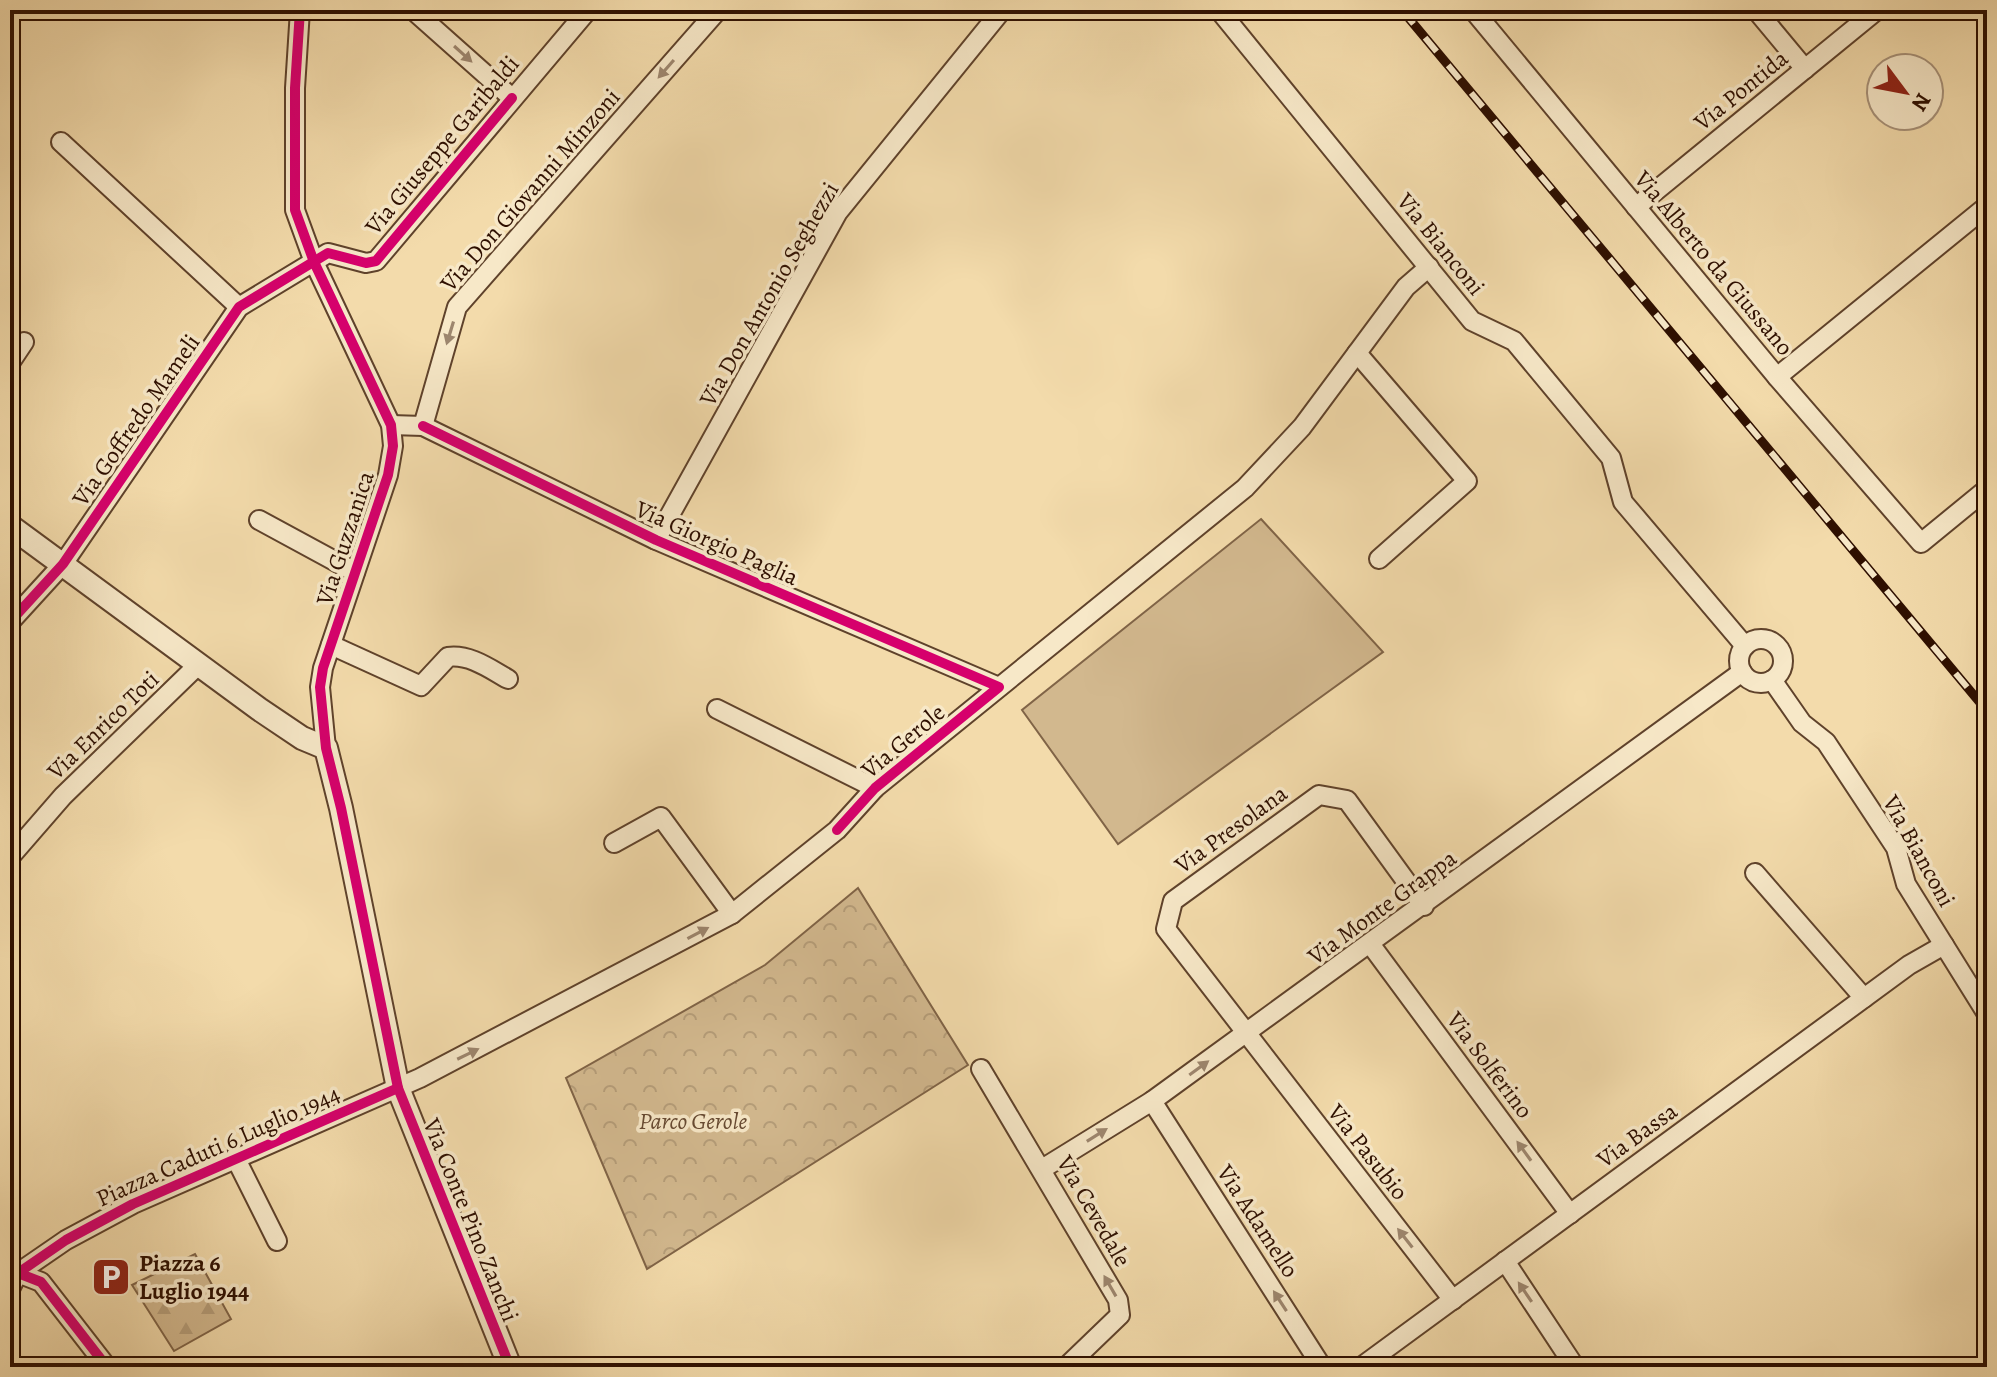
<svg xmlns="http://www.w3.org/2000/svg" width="1997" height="1377" font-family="Alegreya,serif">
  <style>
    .grass { fill: #d2b88e; stroke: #806447; stroke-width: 2 }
    .forest { fill: url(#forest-firs); stroke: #806447; stroke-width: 2 }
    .park { fill: url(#park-crowns); stroke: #806447; stroke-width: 2 }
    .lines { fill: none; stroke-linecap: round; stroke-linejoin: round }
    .minor-casing { stroke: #5f422b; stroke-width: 22 }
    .tertiary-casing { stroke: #5f422b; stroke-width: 26 }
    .minor { stroke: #f7e8c8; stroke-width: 18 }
    .tertiary { stroke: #f7e8c8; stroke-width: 22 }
    .rail-casing { stroke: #2e0f00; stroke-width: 9 }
    .rail { stroke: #f7e8c8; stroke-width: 6; stroke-dasharray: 18; stroke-linecap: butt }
    .cycleway-casing { stroke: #f7e8c8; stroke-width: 15 }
    .cycleway { stroke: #d6006c; stroke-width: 10 }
    .oneway { fill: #9d866e }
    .labels { text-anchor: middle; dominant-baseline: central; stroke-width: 7; stroke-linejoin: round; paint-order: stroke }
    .street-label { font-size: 24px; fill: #2e0f00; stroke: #f7e8c8 }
    .park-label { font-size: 24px; font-style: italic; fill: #674a32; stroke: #f7e8c8 }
    .poi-label { font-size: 24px; font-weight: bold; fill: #2e0f00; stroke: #f7e8c8; text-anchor: start }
  </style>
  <defs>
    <pattern id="forest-firs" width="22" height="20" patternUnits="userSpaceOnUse" patternTransform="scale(2)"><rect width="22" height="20" fill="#d2b88e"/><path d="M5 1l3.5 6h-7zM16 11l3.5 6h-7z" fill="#b59d79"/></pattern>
    <pattern id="park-crowns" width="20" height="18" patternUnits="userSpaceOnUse" patternTransform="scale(2)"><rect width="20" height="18" fill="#d2b88e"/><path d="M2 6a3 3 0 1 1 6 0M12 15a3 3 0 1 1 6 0" fill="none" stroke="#b59d79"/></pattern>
  </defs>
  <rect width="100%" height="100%" fill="#f3dbab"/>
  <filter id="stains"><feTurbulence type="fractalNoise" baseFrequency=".0025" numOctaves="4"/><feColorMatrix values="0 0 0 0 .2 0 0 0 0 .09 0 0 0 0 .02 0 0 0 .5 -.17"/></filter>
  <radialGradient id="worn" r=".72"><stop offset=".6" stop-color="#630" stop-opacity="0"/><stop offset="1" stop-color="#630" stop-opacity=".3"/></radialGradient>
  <path class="grass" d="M1261 519 1383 652 1118 844 1022 710Z"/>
  <path class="forest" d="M195 1254 231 1319 174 1351 132 1285Z"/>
  <path class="park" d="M858 888 968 1065 647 1269 566 1078 765 965Z"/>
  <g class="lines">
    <g class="minor-casing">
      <g id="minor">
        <path d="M300 10 295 88V210L314 262 391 425 393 446 388 475 323 668 320 687 326 748"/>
        <path d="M413 10 512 98"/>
        <path d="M1219 10 1472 321 1514 341 1611 458 1623 502 1745 646"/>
        <path d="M1473 10 1777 377 1921 543 1987 489"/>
        <path d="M1756 10 1805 69"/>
        <path d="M61 142 239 307"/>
        <path d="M1636 207 1877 10"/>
        <path d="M1357 353 1467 481 1379 559"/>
        <path d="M10 363 24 342"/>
        <path d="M1777 377 1987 206"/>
        <path d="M391 425 423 426 656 540 999 687"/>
        <path d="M423 426 457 307 718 10"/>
        <path d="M259 520 355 572"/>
        <path d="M656 540 838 212 1002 10"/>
        <path d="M10 622 63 564 239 307 328 253 366 263 376 261 588 10"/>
        <circle cx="1761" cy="661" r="22"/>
        <path d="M331 645 421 686 448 657C470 654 490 669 508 679"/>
        <path d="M1772 680 1802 723 1826 742 1896 848 1906 884 1987 1014"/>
        <path d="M717 709 875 788"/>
        <path d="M614 843 661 817 732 914"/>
        <path d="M10 857 63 796 198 665"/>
        <path d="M1755 873 1864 998"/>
        <path d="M1424 906 1347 800 1319 795 1173 901 1166 929 1453 1300"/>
        <path d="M1371 945 1570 1214"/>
        <path d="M981 1069 1118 1300 1120 1315 1066 1367"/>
        <path d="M1152 1101 1322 1367"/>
        <path d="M235 1157 277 1241"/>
        <path d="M1042 1169 1152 1101 1742 672"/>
        <path d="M1505 1261 1575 1367"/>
        <path d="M10 1264 18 1273 41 1282 107 1367"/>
        <path d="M10 1289 18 1273 66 1240 133 1204 420 1078 732 914 837 830 875 788 1245 488 1302 427 1406 287 1429 267"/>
        <path d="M1361 1367 1909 965 1944 945"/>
      </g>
    </g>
    <g class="tertiary-casing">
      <path id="tertiary" d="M10 526 259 709 302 738 326 748 341 808 398 1088 510 1367"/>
    </g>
    <use href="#minor" class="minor"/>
    <use href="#tertiary" class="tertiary"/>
    <g class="rail-casing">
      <path id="rail" d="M1402 10 1987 711"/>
    </g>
    <use href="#rail" class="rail"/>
    <g class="cycleway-casing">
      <g id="cycleway">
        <path d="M300 10 295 88V210L314 262 391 425 393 446 388 475 323 668 320 687 326 748 341 808 398 1088 510 1367"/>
        <path d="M423 426 656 540 999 687 875 788 837 830"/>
        <path d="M10 622 63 564 239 307 328 253 366 263 376 261 512 98"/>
        <path d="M18 1273 41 1282 107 1367"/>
        <path d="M10 1289 18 1273 66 1240 133 1204 398 1088"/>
      </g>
    </g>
    <use href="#cycleway" class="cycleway"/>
  </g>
  <defs><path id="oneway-solid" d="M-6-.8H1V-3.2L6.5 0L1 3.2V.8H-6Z" transform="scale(2)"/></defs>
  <g class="oneway">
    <use href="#oneway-solid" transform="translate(463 54) rotate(42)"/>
    <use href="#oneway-solid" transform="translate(666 69) rotate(131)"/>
    <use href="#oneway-solid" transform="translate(450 333) rotate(107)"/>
    <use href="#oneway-solid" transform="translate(698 933) rotate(-28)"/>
    <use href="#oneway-solid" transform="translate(468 1054) rotate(-26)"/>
    <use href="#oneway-solid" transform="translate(1199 1068) rotate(-36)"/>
    <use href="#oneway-solid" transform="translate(1097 1135) rotate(-32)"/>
    <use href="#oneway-solid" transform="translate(1524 1151) rotate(-126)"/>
    <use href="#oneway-solid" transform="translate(1405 1238) rotate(-128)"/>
    <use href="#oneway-solid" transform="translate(1110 1286) rotate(-120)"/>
    <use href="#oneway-solid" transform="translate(1525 1292) rotate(-124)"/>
    <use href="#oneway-solid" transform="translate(1280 1301) rotate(-123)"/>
  </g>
  <defs>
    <g id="parking-square" transform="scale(2)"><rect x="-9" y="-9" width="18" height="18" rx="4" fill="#8f2418" stroke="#f7e8c8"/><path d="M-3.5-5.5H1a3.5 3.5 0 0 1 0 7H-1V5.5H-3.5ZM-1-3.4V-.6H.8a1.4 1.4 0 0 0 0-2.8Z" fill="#fff"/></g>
  </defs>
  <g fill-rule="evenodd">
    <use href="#parking-square" x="111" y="1277"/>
  </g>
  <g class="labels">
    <g class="street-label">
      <text transform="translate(1741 90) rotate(-39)">Via Pontida</text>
      <text transform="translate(442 145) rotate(-50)">Via Giuseppe Garibaldi</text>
      <text transform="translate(530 190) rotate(-49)">Via Don Giovanni Minzoni</text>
      <text transform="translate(1441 244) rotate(51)">Via Bianconi</text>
      <text transform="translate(1714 263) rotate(50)">Via Alberto da Giussano</text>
      <text transform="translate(769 294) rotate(-60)">Via Don Antonio Seghezzi</text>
      <text transform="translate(136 420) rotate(-55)">Via Goffredo Mameli</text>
      <text transform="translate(345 538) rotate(-72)">Via Guzzanica</text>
      <text transform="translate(717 543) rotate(24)">Via Giorgio Paglia</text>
      <text transform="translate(103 725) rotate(-44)">Via Enrico Toti</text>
      <text transform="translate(903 741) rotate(-40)">Via Gerole</text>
      <text transform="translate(1231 829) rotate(-36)">Via Presolana</text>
      <text transform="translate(1919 851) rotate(61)">Via Bianconi</text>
      <text transform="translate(1382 907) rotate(-36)">Via Monte Grappa</text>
      <text transform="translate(1490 1065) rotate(53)">Via Solferino</text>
      <text transform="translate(1637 1135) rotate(-36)">Via Bassa</text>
      <text transform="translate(218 1146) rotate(-24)">Piazza Caduti 6 Luglio 1944</text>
      <text transform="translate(1368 1152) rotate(52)">Via Pasubio</text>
      <text transform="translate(1094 1211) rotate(60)">Via Cevedale</text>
      <text transform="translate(471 1220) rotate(68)">Via Conte Pino Zanchi</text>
      <text transform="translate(1258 1221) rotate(57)">Via Adamello</text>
    </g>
    <g class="park-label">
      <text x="693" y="1121">Parco Gerole</text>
    </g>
    <g class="poi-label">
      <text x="139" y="1263">Piazza 6<tspan x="139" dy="28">Luglio 1944</tspan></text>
    </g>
  </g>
  <rect width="1997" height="1377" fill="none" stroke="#f3dbab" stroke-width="40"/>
  <rect x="12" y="12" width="1973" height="1353" fill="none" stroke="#2e0f00" stroke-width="4"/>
  <rect x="20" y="20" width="1957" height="1337" fill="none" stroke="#2e0f00" stroke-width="2"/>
  <g transform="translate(1905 92) rotate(122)"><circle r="38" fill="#f7e8c8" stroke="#a79178" stroke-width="2"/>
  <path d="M0-6L14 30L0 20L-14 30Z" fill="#8f2418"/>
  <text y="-12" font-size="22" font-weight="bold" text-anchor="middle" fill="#2e0f00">N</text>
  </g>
  <rect width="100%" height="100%" filter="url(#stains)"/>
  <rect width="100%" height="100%" fill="url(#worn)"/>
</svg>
